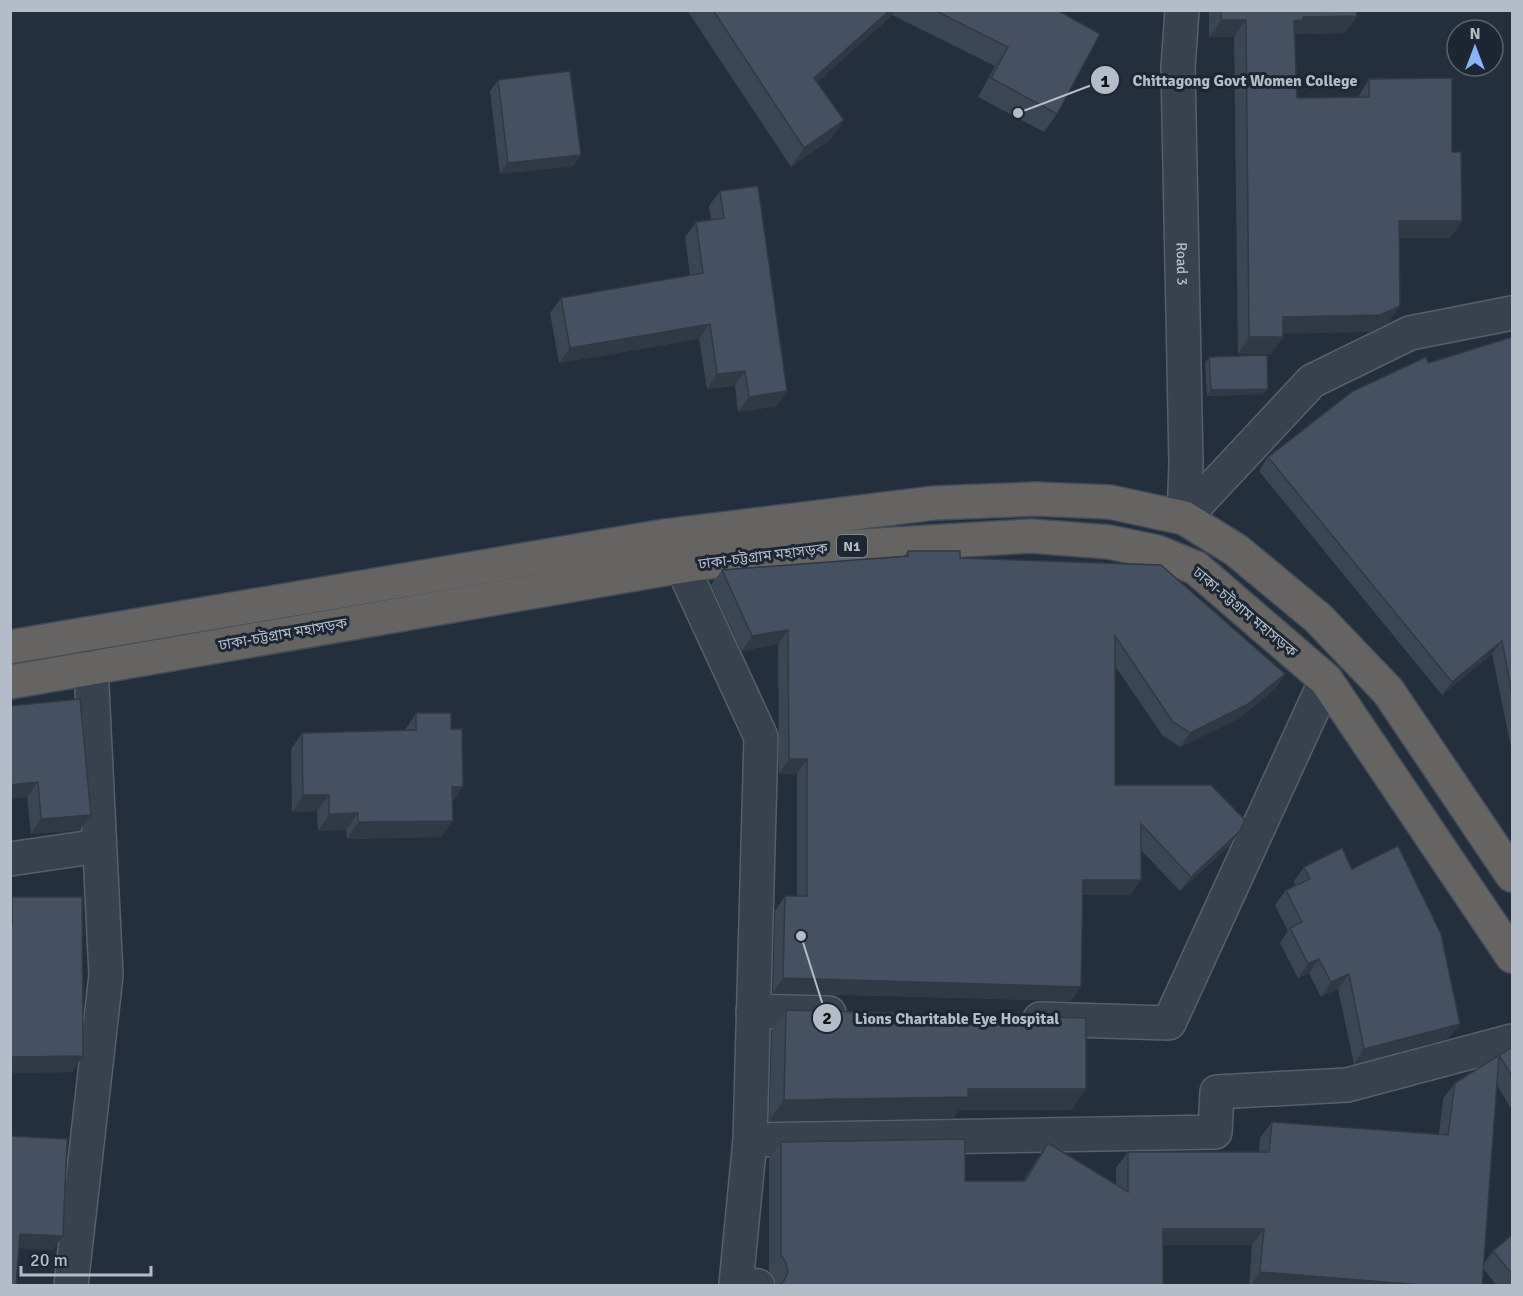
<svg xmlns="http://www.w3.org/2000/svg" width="1523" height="1296" font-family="Signika,'Noto Sans Bengali',sans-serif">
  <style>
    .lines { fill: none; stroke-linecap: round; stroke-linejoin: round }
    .minor-casing { stroke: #565f6c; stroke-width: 36 }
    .trunk-casing { stroke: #434c59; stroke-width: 36 }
    .minor { stroke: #38414e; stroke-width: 33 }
    .trunk { stroke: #656462; stroke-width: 33 }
    .wall { fill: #3b4654 }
    .shaded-wall { fill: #303945 }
    .building { fill: #455162; stroke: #303945; stroke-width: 1.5 }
    .labels { text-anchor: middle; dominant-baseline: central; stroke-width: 6; stroke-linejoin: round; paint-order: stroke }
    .shield { fill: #1d2633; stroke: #878f9c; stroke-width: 1.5 }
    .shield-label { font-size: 14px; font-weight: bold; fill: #b4bcc9 }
    .street-label { font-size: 15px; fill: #b4bcc9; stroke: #1d2633 }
    .leader { fill: none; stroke: #b4bcc9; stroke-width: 2 }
    .callout-dot { fill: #b4bcc9; stroke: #1d2633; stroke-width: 2 }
    .mark-label { font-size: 18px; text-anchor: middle; font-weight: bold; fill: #111 }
    .callout-label { font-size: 16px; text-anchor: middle; font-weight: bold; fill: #b4bcc9; stroke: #1d2633; stroke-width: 6; stroke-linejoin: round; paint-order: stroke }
  </style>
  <rect width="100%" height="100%" fill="#242f3e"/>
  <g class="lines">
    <g class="minor-casing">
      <g id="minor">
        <path id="s1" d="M1182 10 1178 68 1186 463 1184 518"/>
        <path d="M1184 518 1312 381 1410 333 1512 313"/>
        <path d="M682 566 761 737 750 1140 736 1284 758 1286"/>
        <path d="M10 859 99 846"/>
        <path d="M753 1011 829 1013"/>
        <path d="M1040 1019 1169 1023 1326 680"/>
        <path d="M750 1140 1215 1132 1217 1092 1347 1085 1512 1041"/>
        <path d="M71 1286 106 975 91 667"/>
      </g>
    </g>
    <g class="trunk-casing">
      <g id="trunk">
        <path d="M10 647 665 536 934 503 1035 499 1110 502 1184 518 1236 550 1318 618 1388 691 1512 875"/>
        <path d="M10 682 682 566 795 550 1031 536 1109 542 1157 552 1196 568 1326 680 1512 956"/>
      </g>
    </g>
    <use href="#minor" class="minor"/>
    <use href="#trunk" class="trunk"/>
  </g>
  <g class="wall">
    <path d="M687 10H1057V114L1044 132 978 97 995 66 892 15 817 82 831 139 791 167Z"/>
    <path d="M1209 10H1356L1357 16 1345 33 1294 34 1297 98 1358 97 1369 79 1452 152 1462 221 1450 238H1399L1388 323 1369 332 1283 333V337L1271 354H1238L1234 37H1209Z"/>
    <path d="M498 80 581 155 573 166 500 174 490 91Z"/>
    <path d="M720 191 777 406 738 412 735 386 707 389 699 339 559 363 550 313 561 298 690 275 685 237 696 222 711 220 709 206Z"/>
    <path d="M1512 337V752L1492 654 1442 695 1259 471 1268 457 1428 363Z"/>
    <path d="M1209 357 1264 394 1207 396 1205 363Z"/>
    <path d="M908 551 960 558 1285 674 1275 689 1238 719 1180 747 1163 736 1115 666V785L1229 846 1180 891 1141 850 1131 895H1083L1071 1001 773 993 775 911 785 896H797V774H779L778 644 742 651 711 585 722 570 904 556Z"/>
    <path d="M10 706 80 830 31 834 27 797Z"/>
    <path d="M416 713 451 729 463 787 452 802 441 837 347 839 346 830 318 831 317 811 292 812 291 749 302 733 405 730Z"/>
    <path d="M1304 867 1352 869 1449 1038 1354 1064 1338 989 1321 997 1309 973 1298 978 1280 943 1288 931 1275 905 1286 890 1296 886 1294 881Z"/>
    <path d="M12 897 83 1056 72 1072 10 1073V900Z"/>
    <path d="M786 1010 1086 1089 1071 1110H959L954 1118 769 1121 772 1030Z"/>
    <path d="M1512 1047V1110L1497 1085 1483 1265 1493 1251 1512 1235V1286H1497L1483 1268 1482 1286H1249L1252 1245H1163V1286H776L775 1279 769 1271V1158L781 1142 965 1181H1023L1037 1159 1048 1143 1116 1185V1168L1128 1152H1259L1260 1138 1272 1122 1439 1134 1443 1099 1455 1083Z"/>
  </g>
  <g class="shaded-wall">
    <path d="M890 10H896L892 15 801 97 814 78Z"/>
    <path d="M1357 16 1345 33 1293 34 1294 21 1303 17Z"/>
    <path d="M1221 20H1246L1234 37H1209Z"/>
    <path d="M844 120 831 139 791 167 804 148Z"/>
    <path d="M581 155 573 166 500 174 508 163Z"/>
    <path d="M1399 221H1462L1450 238H1387Z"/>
    <path d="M1400 306 1388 323 1369 332 1271 334 1283 317Z"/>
    <path d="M710 324 699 339 559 363 570 348Z"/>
    <path d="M1249 337H1283L1271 354H1238Z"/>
    <path d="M745 371 735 386 707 389 717 374Z"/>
    <path d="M1268 389 1264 394 1207 396 1211 390Z"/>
    <path d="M787 391 777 406 738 412 749 397Z"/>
    <path d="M788 630 778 644 742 651 752 636Z"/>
    <path d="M1502 641 1492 654 1442 695 1452 682Z"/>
    <path d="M1285 674 1275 689 1238 719 1180 747 1190 733Z"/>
    <path d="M789 759H807L797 774H779Z"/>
    <path d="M38 782 27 797 10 799V785Z"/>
    <path d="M452 787H463L451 803Z"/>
    <path d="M303 795H329L317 811 292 812Z"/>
    <path d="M358 813 346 830 318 831 329 814Z"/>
    <path d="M91 815 80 830 31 834 41 819Z"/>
    <path d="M453 821 441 837 347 839 358 822Z"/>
    <path d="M1240 831 1229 846 1180 891 1191 877Z"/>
    <path d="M1083 880H1141L1131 895H1073Z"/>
    <path d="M1319 959 1309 973 1298 978 1308 964Z"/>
    <path d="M1349 974 1338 989 1321 997 1331 982Z"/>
    <path d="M783 978 1081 987 1071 1001 773 993Z"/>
    <path d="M1460 1024 1449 1038 1354 1064 1364 1049Z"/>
    <path d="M83 1056 72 1072 10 1073V1057Z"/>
    <path d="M968 1089H1086L1071 1110H959L954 1118 769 1121 784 1100Z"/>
    <path d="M1163 1229H1264L1252 1245H1152Z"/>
    <path d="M20 1234 63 1236 53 1250 10 1248Z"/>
    <path d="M1260 1272 1435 1286H1251Z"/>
  </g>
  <g class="building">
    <path d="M713 10H890L814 78 844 120 804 148Z"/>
    <path d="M934 10H1057L1100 34 1057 114 991 78 1008 47Z"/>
    <path d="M1221 10H1356L1357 16 1303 17V20L1294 21 1297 98 1369 97V79L1452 78V152H1461L1462 221H1399L1400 306 1380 315 1283 317V337H1249L1246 20H1221Z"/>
    <path d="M570 71 581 155 508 163 498 80Z"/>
    <path d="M758 186 787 391 749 397 745 371 717 374 710 324 570 348 561 298 703 273 696 222 724 218 720 191Z"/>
    <path d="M1512 337V694L1502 641 1452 682 1268 457 1353 391 1426 357 1428 363Z"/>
    <path d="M1267 355 1268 389 1211 390 1209 357Z"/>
    <path d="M908 551H960V558L1161 565 1285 674 1248 704 1190 733 1173 722 1115 636V785H1211L1245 820 1240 831 1191 877 1141 824V880H1083L1081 987 783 978 785 896H807V759H789L788 630 752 636 722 570 908 556Z"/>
    <path d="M80 699 91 815 41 819 38 782 10 785V706Z"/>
    <path d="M416 713H451V729H462L463 787H452L453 821 358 822V813L329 814V795H303L302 733 416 730Z"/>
    <path d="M1398 846 1441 934 1460 1024 1364 1049 1349 974 1331 982 1319 959 1308 964 1290 928 1302 922 1286 890 1310 879 1304 867 1342 848 1352 869Z"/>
    <path d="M12 897H82L83 1056 10 1057V924H12Z"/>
    <path d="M786 1010 1086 1018V1089H968V1097L784 1100Z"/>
    <path d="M1512 1047V1076L1499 1055 1482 1286H1435L1260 1272 1264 1229H1163V1286H779L784 1281 788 1272 786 1263 781 1255V1142L965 1139V1181H1025L1048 1143 1128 1192V1152H1269L1272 1122 1448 1135 1455 1083Z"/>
    <path d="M10 1136 67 1139 63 1236 20 1234 16 1286H10Z"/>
    <path d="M1512 1235V1274L1493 1251Z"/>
  </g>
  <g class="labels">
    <rect class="shield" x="837" y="535" width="30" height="22" rx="4.5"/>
    <g class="shield-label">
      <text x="852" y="546">N1</text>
    </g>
    <g class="street-label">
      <text stroke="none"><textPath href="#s1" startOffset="254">Road 3</textPath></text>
      <text transform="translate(763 556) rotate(-7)">ঢাকা-চট্টগ্রাম মহাসড়ক</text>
      <text transform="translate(1245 612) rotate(40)">ঢাকা-চট্টগ্রাম মহাসড়ক</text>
      <text transform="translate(283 634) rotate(-10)">ঢাকা-চট্টগ্রাম মহাসড়ক</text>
    </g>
  </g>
  <path class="leader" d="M1018 113L1105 80M801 936L827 1018"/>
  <g class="callout-dot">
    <circle cx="1018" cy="113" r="6"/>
    <circle cx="801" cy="936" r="6"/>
    <circle cx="1105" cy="80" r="15"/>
    <circle cx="827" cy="1018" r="15"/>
  </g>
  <g class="mark-label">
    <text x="1105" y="87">1</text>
    <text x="827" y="1024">2</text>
  </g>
  <g class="callout-label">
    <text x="1245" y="86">Chittagong Govt Women College</text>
    <text x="957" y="1024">Lions Charitable Eye Hospital</text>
  </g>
  <rect width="1523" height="1296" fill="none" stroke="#b4bcc9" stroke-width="24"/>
  <g transform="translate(1475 48)"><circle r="28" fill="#1d2633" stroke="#59626f" stroke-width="1.5"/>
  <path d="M0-4.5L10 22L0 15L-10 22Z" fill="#8ab4f8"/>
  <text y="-9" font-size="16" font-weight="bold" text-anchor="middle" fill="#b4bcc9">N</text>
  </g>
  <path d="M21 1266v9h130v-9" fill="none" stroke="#b4bcc9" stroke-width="3"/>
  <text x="30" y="1266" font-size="18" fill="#b4bcc9" stroke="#1d2633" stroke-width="4.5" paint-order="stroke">20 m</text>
</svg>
